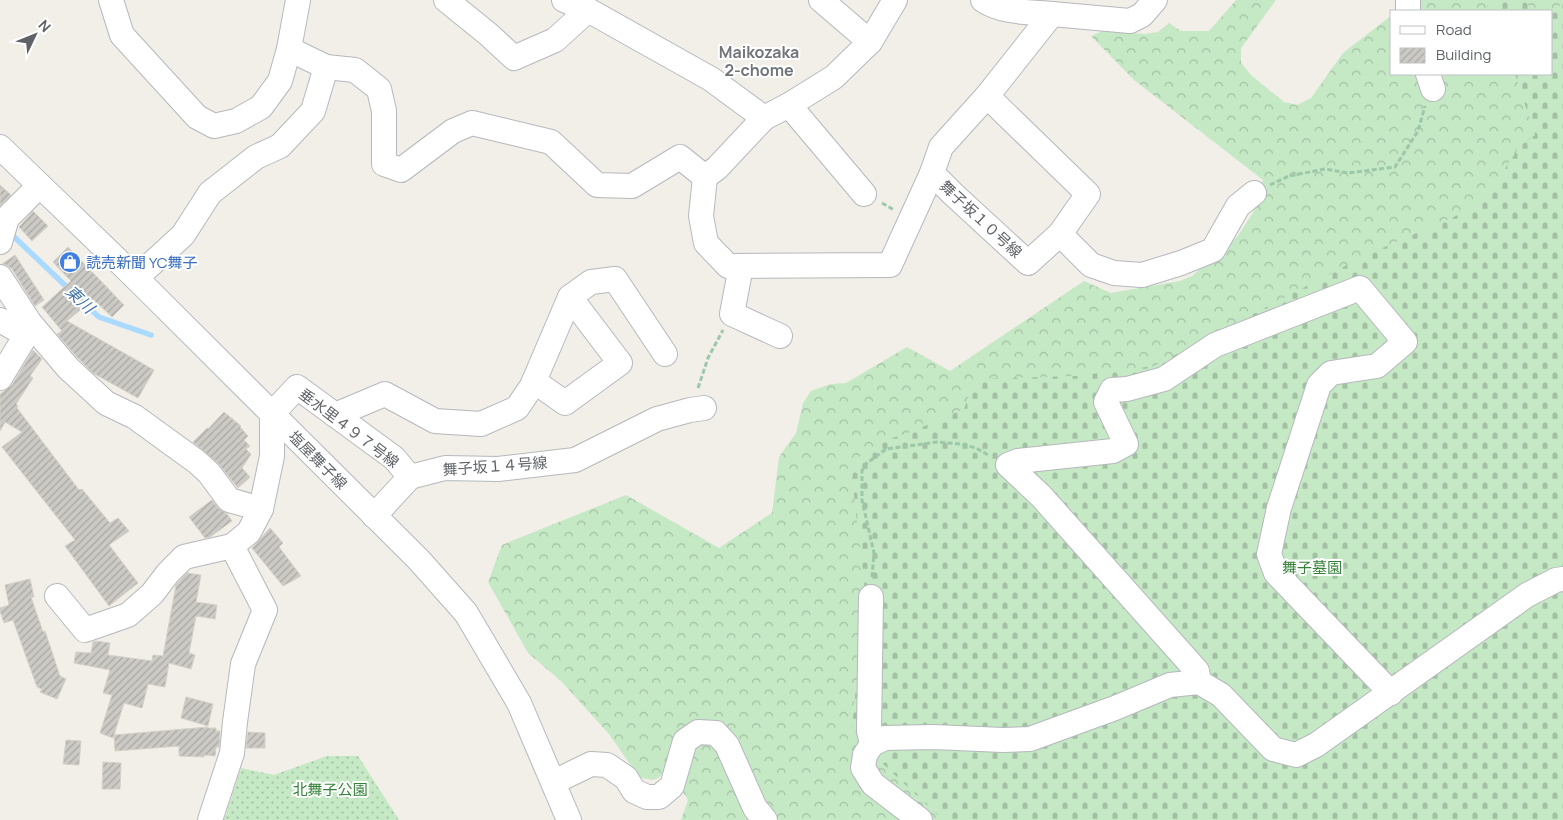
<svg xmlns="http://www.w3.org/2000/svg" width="1563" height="820" font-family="Manrope,'Noto Sans JP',sans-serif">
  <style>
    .grass { fill: url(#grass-dots) }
    .forest { fill: url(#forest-crowns) }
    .cemetery { fill: url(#cemetery-stones) }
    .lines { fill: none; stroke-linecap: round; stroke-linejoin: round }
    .stream { stroke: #aadaff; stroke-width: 5.5 }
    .building { fill: url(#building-hatch); stroke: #d6d1c6 }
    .minor-casing { stroke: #b5b8bc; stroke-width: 26 }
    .path { stroke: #9cc7a9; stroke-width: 3; stroke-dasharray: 5 2.5; stroke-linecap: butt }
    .minor { stroke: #fff; stroke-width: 24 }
    .labels { text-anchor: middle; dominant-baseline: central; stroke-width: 4; stroke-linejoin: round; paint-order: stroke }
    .street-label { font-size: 15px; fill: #5f6368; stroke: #fff }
    .shop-label { font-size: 15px; fill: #366cbe; stroke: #fff; text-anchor: start }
    .park-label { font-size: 15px; fill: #348238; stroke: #fff }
    .neighbourhood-label { font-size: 16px; font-weight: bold; fill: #70757a; stroke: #fff }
    .water-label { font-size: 16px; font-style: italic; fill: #4174aa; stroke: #fff }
  </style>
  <defs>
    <pattern id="grass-dots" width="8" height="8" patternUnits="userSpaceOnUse" patternTransform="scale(1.25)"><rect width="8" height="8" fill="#c5e8c5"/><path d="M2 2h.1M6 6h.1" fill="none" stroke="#a3c0a4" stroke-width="1.8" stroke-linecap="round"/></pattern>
    <pattern id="forest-crowns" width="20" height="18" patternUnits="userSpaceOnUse" patternTransform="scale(1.25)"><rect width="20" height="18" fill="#c5e8c5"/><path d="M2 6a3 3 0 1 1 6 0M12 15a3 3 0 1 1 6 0" fill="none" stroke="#a3c0a4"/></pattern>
    <pattern id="cemetery-stones" width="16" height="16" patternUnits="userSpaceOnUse" patternTransform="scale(1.25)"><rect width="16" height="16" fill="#c5e8c5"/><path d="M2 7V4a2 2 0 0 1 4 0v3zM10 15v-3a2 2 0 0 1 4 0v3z" fill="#a3c0a4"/></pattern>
    <pattern id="building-hatch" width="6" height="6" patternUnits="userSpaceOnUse" patternTransform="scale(1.25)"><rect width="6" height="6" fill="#cccac5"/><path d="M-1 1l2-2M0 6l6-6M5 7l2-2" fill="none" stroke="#a9a8a4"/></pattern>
  </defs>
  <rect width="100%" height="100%" fill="#f1efe8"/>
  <path class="grass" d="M327 756H358L399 820H224L241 768 274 775Z"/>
  <path class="forest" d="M1236 0H1276L1241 48V63L1251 75 1284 102 1297 105 1311 98 1343 53 1392 15V74H1552V11H1397L1404 0H1563V820H681L688 800 668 768C655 781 658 782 639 777L609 734 561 681 528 653 488 582 502 545 626 495 719 548 772 513 779 457 796 433 803 403 811 391 831 384 846 383 907 347 950 371 1084 281 1111 293 1180 281 1192 276 1237 237 1253 213 1263 180 1134 80 1091 36 1103 31 1145 34 1158 32 1169 23 1181 31H1209Z"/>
  <g class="cemetery">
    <path d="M1494 0H1523L1535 11H1490L1487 6Z"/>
    <path d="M1563 4V820H943L881 762 852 729 865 591 852 477 858 458 878 442 906 434 964 409 975 379 1076 376 1154 366 1364 256 1481 205 1520 146 1535 135 1515 74H1552V11H1548Z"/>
  </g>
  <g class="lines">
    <g class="stream">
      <path d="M10 233 70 290"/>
      <path d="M80 300 99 317 151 335"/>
    </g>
  </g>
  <g class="building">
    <path d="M0 185 11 195 0 206Z"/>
    <path d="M33 211 48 226 32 241 19 227Z"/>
    <path d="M68 247 124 305 112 317 93 299 67 321 154 370 138 398 93 373 78 358 57 334 62 331 42 307 71 281 53 262Z"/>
    <path d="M15 255 44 300 35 306 12 269 7 265 2 264Z"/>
    <path d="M33 350 42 359 30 376 33 378 16 404 18 406 17 408 79 490 82 489 110 523 118 518 129 531 109 545 138 583 109 606 65 546 75 540 2 447 22 432 5 422 0 431V394L12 385Z"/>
    <path d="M224 412 241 426 240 427 248 436 244 440 250 446 246 449 251 454 242 468 250 477 238 488 218 463 193 442 207 428 208 429Z"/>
    <path d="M212 500 218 508 227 514 232 521 210 537 205 538 189 517Z"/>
    <path d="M270 528 283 543 279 547 301 576 283 586 252 548Z"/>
    <path d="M187 573 201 575 196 602 217 605 215 619 196 616 189 653 195 655 191 669 169 663 165 687 148 684 142 708 124 703 113 738 100 733 112 695 103 693 110 670 74 663 76 652 91 653 93 642 96 641 110 643 108 655 152 661 153 655 163 656 176 585Z"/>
    <path d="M30 579 34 597H31L43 632 45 631 60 676 66 679 57 699 40 692 42 689 37 687 13 620 4 623 0 611V608L9 605 5 585Z"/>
    <path d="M186 697 213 704 208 726 181 718Z"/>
    <path d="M208 727 207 728H216V731H220L219 747H216L215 756 204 755V757L179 756V746L115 751 114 735Z"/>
    <path d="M248 732 265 733V748H246Z"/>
    <path d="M66 740 81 741 79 765 63 764Z"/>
    <path d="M103 762 121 763 120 789H102Z"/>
  </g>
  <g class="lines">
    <g class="minor-casing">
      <g id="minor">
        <path d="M111 0 122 35 197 117 214 126 236 121 261 107 280 81 289 49 298 0"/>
        <path d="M446 0 488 34 514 58 555 40 588 10"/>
        <path d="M564 0 588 10 711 79 764 118"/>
        <path d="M821 0 870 42"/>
        <path d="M895 0 870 42 834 77 789 105 764 118 717 168 705 177 701 216 706 243 728 266 890 265 932 173 953 194 1028 263 1060 234 1088 194 987 96 1052 14 1130 21 1142 15 1155 0"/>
        <path d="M983 0C1002 13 1030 12 1052 14"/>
        <path d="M1408 11V0"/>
        <path d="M289 49 326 67 355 70 379 89 384 111V164L401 170 453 131 472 123 551 142 597 185 632 186 680 157 705 177"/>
        <path d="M1428 74 1433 89"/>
        <path d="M789 105 864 194"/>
        <path d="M0 147 136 278 419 560 466 613 519 703 569 820"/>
        <path d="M932 173 941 147 987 96"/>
        <path d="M1060 234 1091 265 1114 273 1142 275 1181 263 1213 250 1238 206 1254 193"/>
        <path d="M0 242 7 218 39 186"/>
        <path d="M741 266 732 314 780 336"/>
        <path d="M0 277 30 323 68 368 106 403 135 417 197 462 209 473 229 500 261 509"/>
        <path d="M136 278 183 235 210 193 256 157 280 146 313 111 326 67"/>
        <path d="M0 320 26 335 0 378"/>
        <path d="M534 381 565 403 620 363 570 297"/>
        <path d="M335 415 385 394 435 421 481 424 517 408 532 386 570 297 591 282 615 279 665 354"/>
        <path d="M410 477 445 468 498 469 575 460 657 419 690 410 704 408"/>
        <path d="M57 596 85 630 128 615 152 594 168 573 184 557 232 546 249 532 261 509 272 456V414L297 387 394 458 410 477 374 516"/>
        <path d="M871 597 869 731 872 744"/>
        <path d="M1199 682 1197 671 1041 496 1008 465 1018 461 1113 451 1126 444 1106 402 1112 390 1127 389 1164 379 1215 345 1360 288 1405 342 1377 366 1331 373 1319 385 1279 508 1269 554 1276 573 1391 693"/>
        <path d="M554 782 591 764 607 765 626 778 634 791 647 797H659L672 786 685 741 698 732 716 733 727 745 755 808 765 820"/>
        <path d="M210 820 232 753 235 722 243 664 265 610 232 546"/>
        <path d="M920 820 873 784 863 768 865 755 872 744 885 738 933 737 1003 740 1030 739 1115 708 1170 685 1199 682 1221 695 1273 749 1296 755 1316 745 1527 595 1556 580 1563 579"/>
      </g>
    </g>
    <g class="path">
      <path d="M1270 185 1289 176 1325 169 1348 173 1395 167 1418 131 1425 106"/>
      <path d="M882 203 894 210"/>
      <path d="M698 388 708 358 723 330"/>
      <path d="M872 577 874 553 862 500V471L867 463 886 449 937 442 960 444 976 448 990 456"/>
    </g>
    <use href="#minor" class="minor"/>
  </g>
  <defs>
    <g id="shop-disc" transform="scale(1.125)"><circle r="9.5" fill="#3f7fe0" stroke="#fff"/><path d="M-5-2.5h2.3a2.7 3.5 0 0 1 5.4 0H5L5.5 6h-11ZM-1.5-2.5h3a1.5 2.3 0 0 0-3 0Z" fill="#fff"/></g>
  </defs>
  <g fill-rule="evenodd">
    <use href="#shop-disc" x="70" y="262"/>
  </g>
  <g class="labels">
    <g class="street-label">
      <text transform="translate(981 219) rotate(43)">舞子坂１０号線</text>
      <text transform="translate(349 428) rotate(37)">垂水里４９７号線</text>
      <text transform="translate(318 460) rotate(45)">塩屋舞子線</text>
      <text transform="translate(495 466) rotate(-4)">舞子坂１４号線</text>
    </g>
    <g class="shop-label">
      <text x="86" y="262">読売新聞 YC舞子</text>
    </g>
    <g class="park-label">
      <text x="1312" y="567">舞子墓園</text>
      <text x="330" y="789">北舞子公園</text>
    </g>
    <g class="neighbourhood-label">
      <text x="759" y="52">Maikozaka<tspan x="759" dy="18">2-chome</tspan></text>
    </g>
    <g class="water-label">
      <text transform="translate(80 299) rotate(43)">東川</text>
    </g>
  </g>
  <rect x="1390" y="10" width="162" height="65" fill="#ffffff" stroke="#bfc1c3"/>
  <rect x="1400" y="26" width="25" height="8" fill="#ffffff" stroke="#bfc1c3"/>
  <text x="1436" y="35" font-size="15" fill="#5f6368">Road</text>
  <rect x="1400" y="48" width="25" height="15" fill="url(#building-hatch)" stroke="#bfc1c3"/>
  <text x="1436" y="60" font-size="15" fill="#5f6368">Building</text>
  <g transform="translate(35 35) rotate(47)" stroke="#ffffff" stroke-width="4" paint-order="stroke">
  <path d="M0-4L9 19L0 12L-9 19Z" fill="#5f6368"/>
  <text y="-8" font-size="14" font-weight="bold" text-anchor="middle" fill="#5f6368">N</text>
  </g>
</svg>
